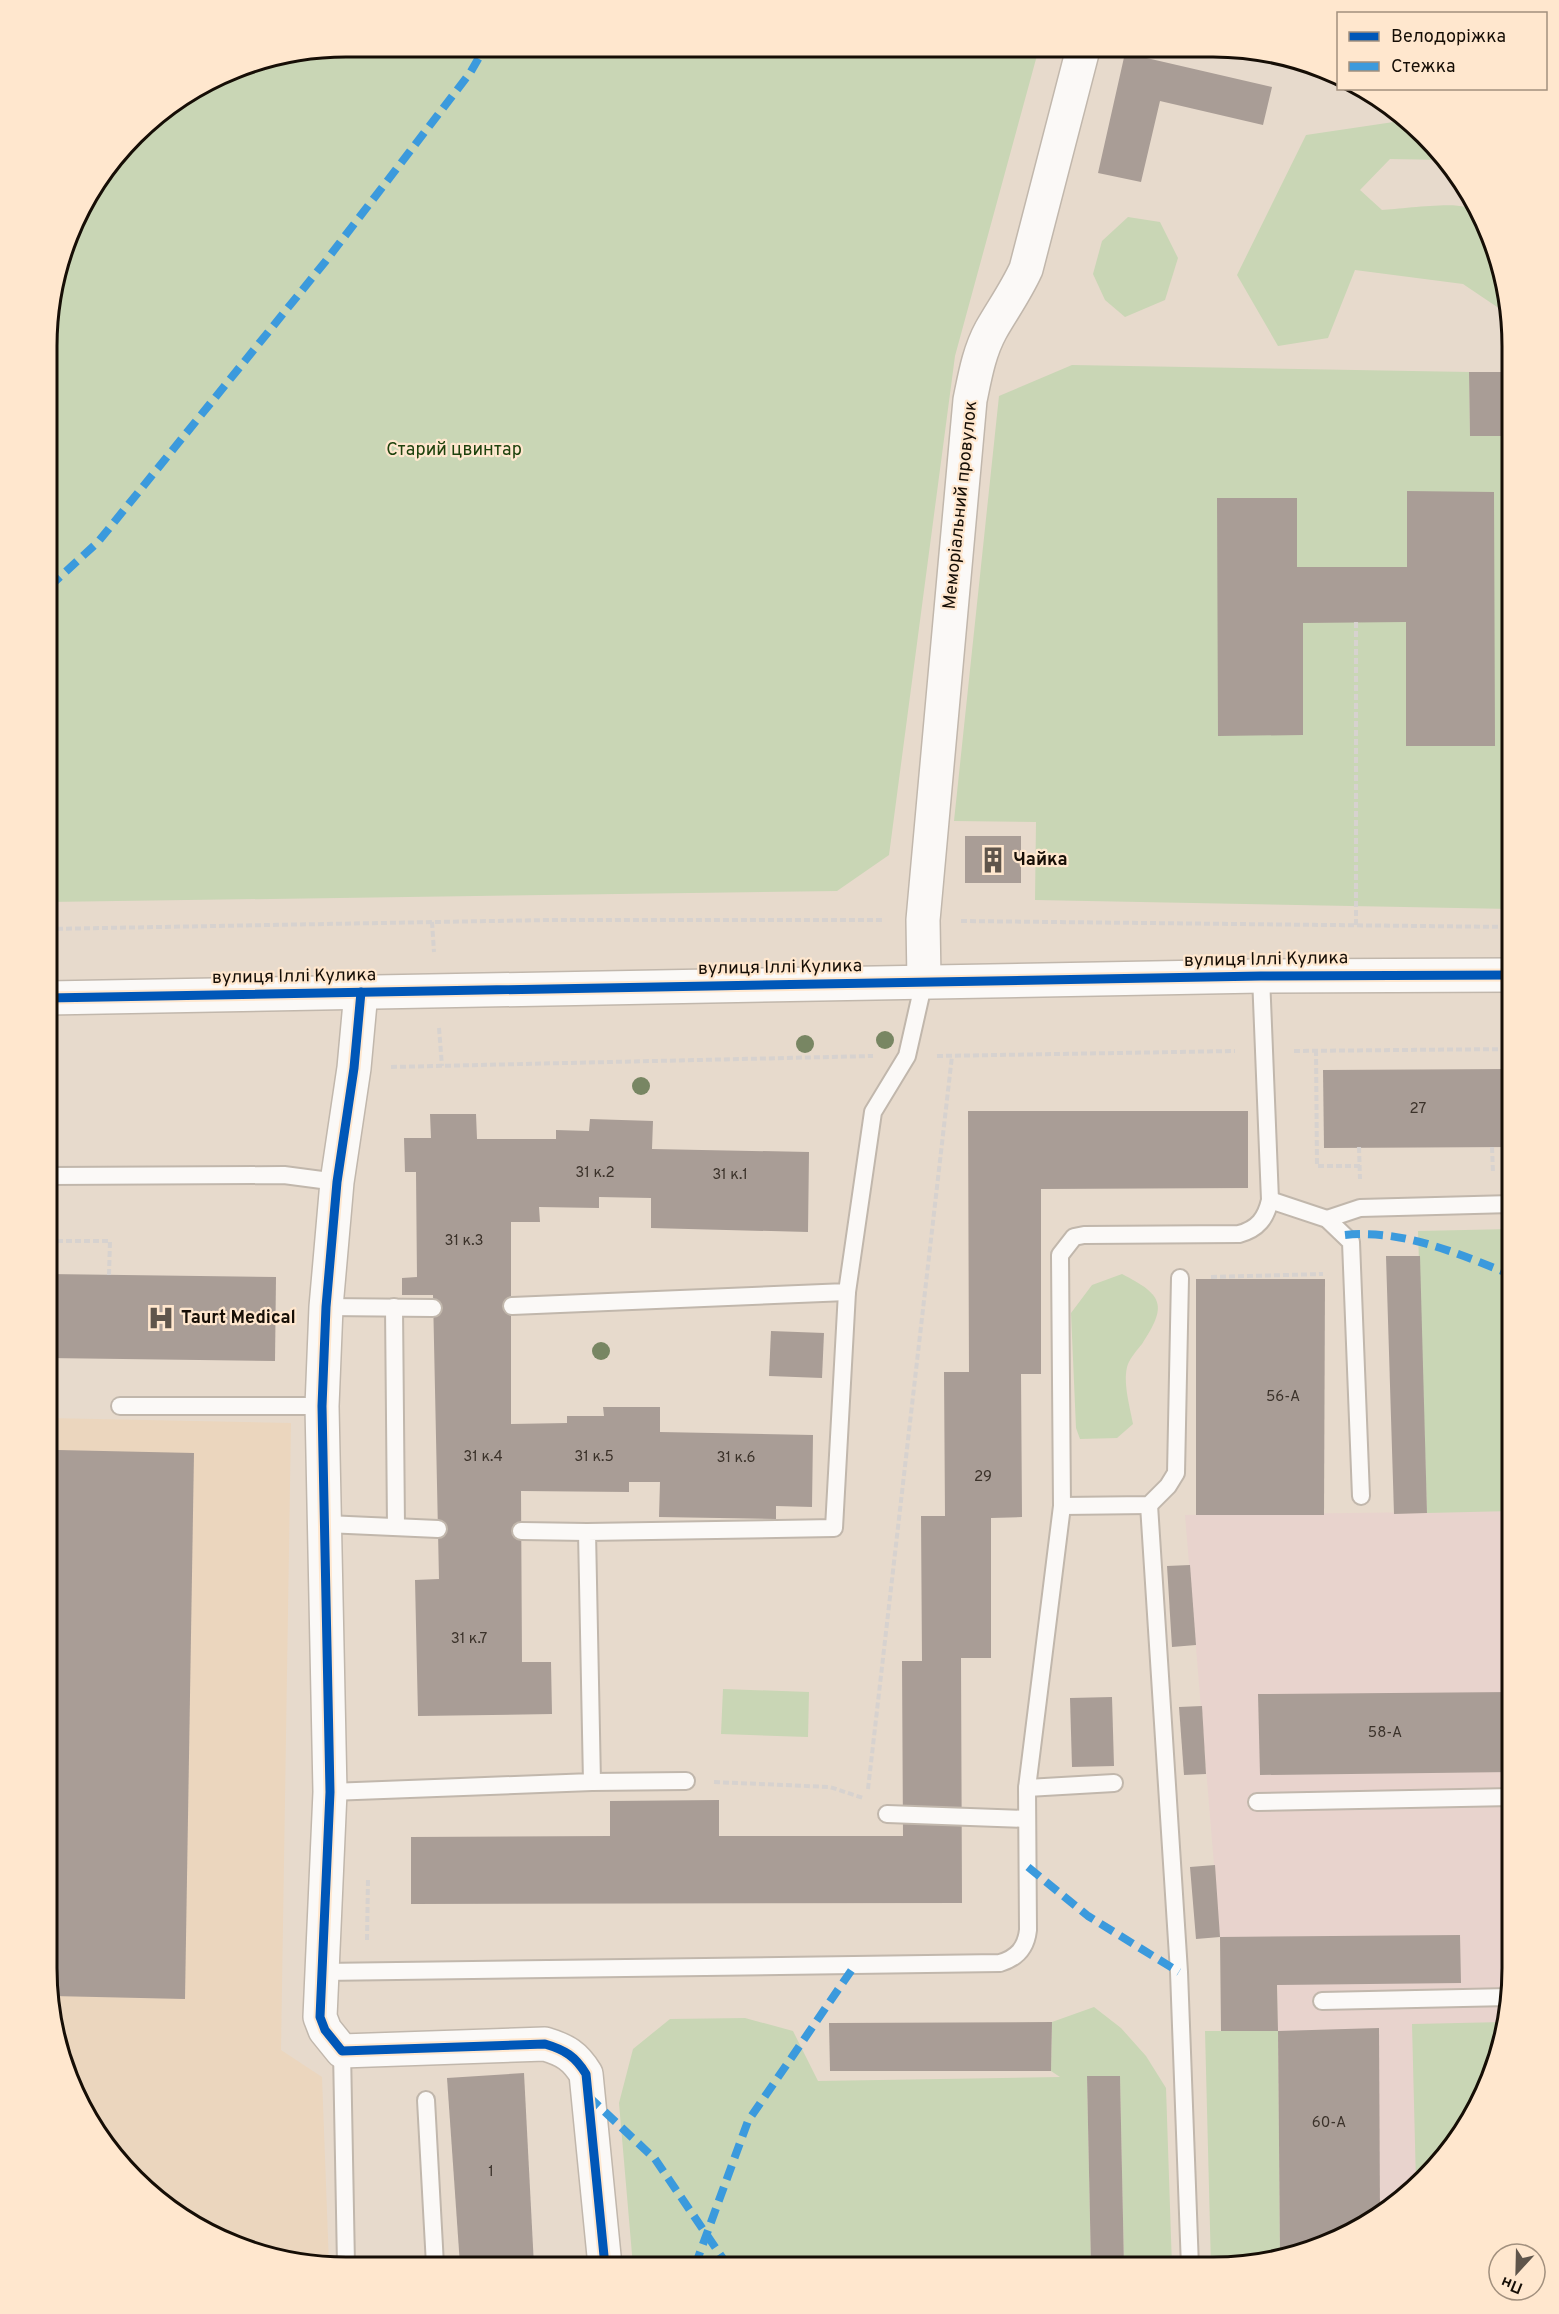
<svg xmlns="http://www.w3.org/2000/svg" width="1559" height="2314" font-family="Overpass,sans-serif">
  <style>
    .built { fill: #ebd6be }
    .education { fill: #e8d3cd }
    .green { fill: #c9d6b5 }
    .building { fill: #a99d96 }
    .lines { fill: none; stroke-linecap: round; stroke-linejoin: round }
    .service-casing { stroke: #c1b7ac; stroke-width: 20 }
    .minor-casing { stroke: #c1b7ac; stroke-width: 36 }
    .tertiary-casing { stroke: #c1b7ac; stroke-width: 36 }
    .path { stroke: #d7d2cf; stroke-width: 4; stroke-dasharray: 6 3; stroke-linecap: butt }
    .service { stroke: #fbf9f7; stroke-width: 16 }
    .minor { stroke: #fbf9f7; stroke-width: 33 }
    .tertiary { stroke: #fbf9f7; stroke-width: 33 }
    .quiet { stroke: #3b9add; stroke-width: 8; stroke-dasharray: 15 8; stroke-linecap: butt }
    .cycleway-casing { stroke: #ffe7ce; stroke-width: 13 }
    .cycleway { stroke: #0057b8; stroke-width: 9 }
    .tree { fill: #788663 }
    .labels { text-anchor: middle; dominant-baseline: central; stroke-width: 4.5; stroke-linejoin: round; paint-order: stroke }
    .number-label { font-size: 15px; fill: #3b322a }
    .park-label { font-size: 18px; fill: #1e420d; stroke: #ffe7ce }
    .street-label { font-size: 18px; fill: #160e06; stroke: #ffe7ce }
    .poi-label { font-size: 18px; font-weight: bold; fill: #160e06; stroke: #ffe7ce; text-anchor: start }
    .rim { fill: none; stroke: #160e06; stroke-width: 3 }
  </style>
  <rect width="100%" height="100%" fill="#e7dacc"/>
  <path class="built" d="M47 1418 291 1423 281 2050 322 2077 329 2265H307L232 2245 164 2206 109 2151 69 2083 47 1968Z"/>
  <path class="education" d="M1512 1511V1988L1496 2065 1462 2135 1396 2205 1328 2245 1280 2254 1277 1937H1220L1185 1515Z"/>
  <g class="green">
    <path d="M346 47 1039 48 955 356 889 855 837 891 48 902 49 307 86 197 149 121 249 63Z"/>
    <path d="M1407 120 1447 160 1390 159 1360 190 1382 210C1400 209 1450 202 1465 207 1497 217 1500 284 1506 313L1463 284 1355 270 1328 338 1278 346 1237 275 1306 135Z"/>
    <path d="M1128 217 1160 222 1178 258 1165 300 1125 317 1105 300 1093 274 1102 241Z"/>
    <path d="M1072 365 1469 372 1470 436H1504L1505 462H1512V909L1035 900 1036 822 954 821 999 396Z"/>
    <path d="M1512 1229V1511L1427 1513 1418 1231Z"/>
    <path d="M1122 1274C1163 1295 1168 1305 1142 1344 1137 1350 1131 1357 1128 1364 1122 1380 1130 1407 1133 1424L1117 1438 1080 1439 1076 1428 1071 1313 1092 1285Z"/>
    <path d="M723 1689 809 1692 808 1737 721 1734Z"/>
    <path d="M1094 2007 1121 2028 1146 2056 1166 2088 1172 2267H1124L1120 2077 1087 2076 1091 2267 633 2266 619 2103 633 2049 670 2019 745 2018 793 2031 818 2081 1060 2077 1051 2071 1052 2022Z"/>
    <path d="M1505 2022 1496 2065 1462 2135 1416 2183 1412 2024Z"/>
    <path d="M1205 2031H1278L1280 2254 1213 2267H1211Z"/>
  </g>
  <g class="building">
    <path d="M1125 53 1272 87 1263 125 1160 101 1141 182 1098 173Z"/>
    <path d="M1469 372H1512V462L1505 463 1504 436H1470Z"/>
    <path d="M1407 491 1494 492 1495 746H1406V622L1303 623V735L1218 736 1217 498H1297V567H1407Z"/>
    <rect x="965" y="836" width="56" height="47"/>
    <path d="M1512 1069V1147L1324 1148 1323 1070Z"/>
    <path d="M968 1111H1248V1188L1041 1189V1374H1021L1022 1517 991 1518V1658H961L962 1903 411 1904V1837L610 1836V1801L719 1800V1836H903L902 1661H922L921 1516H945L944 1372H969Z"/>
    <path d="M430 1114H476L477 1139H556V1130L589 1131 590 1119 653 1121 652 1149 809 1152 808 1232 651 1228V1198L599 1197V1208L539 1207 540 1222H511V1424L567 1423V1416H604L603 1407H660V1432L813 1435 812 1507 776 1506V1519L659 1517 660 1482H629V1492L521 1491 522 1662H551L552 1714 418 1716 415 1580 439 1579 433 1295H402V1278L417 1277 416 1172H405L404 1138H431Z"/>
    <path d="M1386 1256H1420L1427 1513 1394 1514Z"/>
    <path d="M48 1274 276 1277 275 1361 47 1358Z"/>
    <path d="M1196 1279H1325L1324 1515H1196Z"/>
    <path d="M771 1331 824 1333 822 1378 769 1376Z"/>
    <path d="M58 1450 194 1453 185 1999 52 1996 49 1982Z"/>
    <path d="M1190 1565 1196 1645 1172 1647 1167 1566Z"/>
    <path d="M1512 1692V1772L1260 1775 1258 1694Z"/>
    <path d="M1112 1697 1114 1766 1072 1767 1070 1698Z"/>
    <path d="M1202 1706 1206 1774 1184 1775 1179 1707Z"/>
    <path d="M1215 1865 1220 1937 1460 1935 1461 1983 1277 1985 1278 2031H1221L1220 1937 1196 1939 1190 1867Z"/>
    <path d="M1052 2022 1051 2071H830L829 2023Z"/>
    <path d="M1379 2028 1380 2214 1328 2245 1280 2254 1278 2031Z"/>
    <path d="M524 2073 534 2266 460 2265 447 2078Z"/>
    <path d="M1087 2076H1120L1124 2267H1091Z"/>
  </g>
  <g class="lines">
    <g class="service-casing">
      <g id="service">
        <path d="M48 1176 284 1175 337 1182"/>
        <path d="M1270 1200 1327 1219 1351 1242 1361 1496"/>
        <path d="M1327 1219 1360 1208 1512 1204"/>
        <path d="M512 1306 847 1292 873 1112 907 1056 924 981"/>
        <path d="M326 1307 433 1308"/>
        <path d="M394 1307 396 1527"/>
        <path d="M120 1406H322"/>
        <path d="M1149 1505 1179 1972 1190 2267"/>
        <path d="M1062 1506 1149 1505 1168 1486 1176 1473 1180 1278"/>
        <path d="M326 1524 438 1529"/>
        <path d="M521 1531 587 1532"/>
        <path d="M592 1782 686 1781"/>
        <path d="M1027 1788 1114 1783"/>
        <path d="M330 1792 592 1782 587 1532 834 1528 847 1292"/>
        <path d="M1257 1802 1512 1797"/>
        <path d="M887 1814 1027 1819"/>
        <path d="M322 1972 1000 1963C1017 1958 1026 1948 1028 1930L1027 1788 1062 1506 1060 1255 1074 1237 1084 1235 1239 1234C1258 1229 1266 1218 1270 1200L1261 976"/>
        <path d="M1322 2001 1510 1997"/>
        <path d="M342 2051 346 2265"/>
        <path d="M426 2100 435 2265"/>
      </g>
    </g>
    <g class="minor-casing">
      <path id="minor" d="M361 992 354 1068 337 1182 326 1307 322 1406 330 1792 320 2017 325 2030 342 2051 545 2044C565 2050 575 2056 586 2074L605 2266"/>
    </g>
    <g class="tertiary-casing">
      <g id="tertiary">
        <path d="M924 981 923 920 970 400C975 376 979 352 991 330 1003 309 1016 291 1026 269L1083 49"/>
        <path d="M48 998 1261 976 1512 975"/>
      </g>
    </g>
    <g class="path">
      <path d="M961 921 1512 927"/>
      <path d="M432 922 434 952"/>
      <path d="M1356 925V622"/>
      <path d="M48 929 547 920H884"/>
      <path d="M439 1028 442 1066"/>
      <path d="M1316 1050 1317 1166H1360"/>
      <path d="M1294 1051 1512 1049"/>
      <path d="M937 1056 1235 1051"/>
      <path d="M391 1067 873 1056"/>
      <path d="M1359 1147 1360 1179"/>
      <path d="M1492 1147 1493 1173"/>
      <path d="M48 1241H110L109 1275"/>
      <path d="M1211 1277 1323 1274"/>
      <path d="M714 1782 830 1787 863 1798"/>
      <path d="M868 1789 952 1056"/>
      <path d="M367 1940 368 1879"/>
    </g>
    <use href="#service" class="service"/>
    <use href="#minor" class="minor"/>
    <use href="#tertiary" class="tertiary"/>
    <g class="quiet">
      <path d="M49 587 98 542 325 262 470 73 485 47"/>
      <path d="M1345 1235C1403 1229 1459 1254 1512 1275"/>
      <path d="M1028 1867 1088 1916 1179 1972"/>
      <path d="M588 2096 655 2159 728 2266"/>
      <path d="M695 2266 748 2121 855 1965"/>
    </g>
    <g class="cycleway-casing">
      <g id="cycleway">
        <path d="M361 992 354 1068 337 1182 326 1307 322 1406 330 1792 320 2017 325 2030 342 2051 545 2044C565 2050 575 2056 586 2074L605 2266"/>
        <path d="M48 998 1261 976 1512 975"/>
      </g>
    </g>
    <use href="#cycleway" class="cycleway"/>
  </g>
  <g class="tree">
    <circle cx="885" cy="1040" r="9"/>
    <circle cx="805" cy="1044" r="9"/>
    <circle cx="641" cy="1086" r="9"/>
    <circle cx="601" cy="1351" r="9"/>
  </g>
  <defs>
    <g id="building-bare" transform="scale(2.07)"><path d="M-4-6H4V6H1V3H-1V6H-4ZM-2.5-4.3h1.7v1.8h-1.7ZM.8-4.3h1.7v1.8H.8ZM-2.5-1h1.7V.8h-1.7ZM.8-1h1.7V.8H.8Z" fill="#5f554b" stroke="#ffe7ce" stroke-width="2.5" paint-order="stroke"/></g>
    <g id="hospital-bare" transform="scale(2.07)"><path d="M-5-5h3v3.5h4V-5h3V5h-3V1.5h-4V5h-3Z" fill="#5f554b" stroke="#ffe7ce" stroke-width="2.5" paint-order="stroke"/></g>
  </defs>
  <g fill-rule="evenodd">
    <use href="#building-bare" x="993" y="860"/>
    <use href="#hospital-bare" x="161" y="1318"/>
  </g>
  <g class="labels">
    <g class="number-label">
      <text x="1418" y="1109">27</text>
      <text x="595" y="1173">31 к.2</text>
      <text x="730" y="1175">31 к.1</text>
      <text x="464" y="1241">31 к.3</text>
      <text x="1283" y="1397">56-А</text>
      <text x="483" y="1457">31 к.4</text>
      <text x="594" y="1457">31 к.5</text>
      <text x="736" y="1458">31 к.6</text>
      <text x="983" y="1477">29</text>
      <text x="469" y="1639">31 к.7</text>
      <text x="1385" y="1733">58-А</text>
      <text x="1329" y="2123">60-А</text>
      <text x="491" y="2172">1</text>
    </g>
    <g class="park-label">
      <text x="454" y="450">Старий цвинтар</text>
    </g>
    <g class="street-label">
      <text transform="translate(961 505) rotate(-84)">Меморіальний провулок</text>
      <text transform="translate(1266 960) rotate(-1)">вулиця Іллі Кулика</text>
      <text transform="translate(780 968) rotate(-1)">вулиця Іллі Кулика</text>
      <text transform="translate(294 977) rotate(-1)">вулиця Іллі Кулика</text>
    </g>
    <g class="poi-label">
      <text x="1013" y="860">Чайка</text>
      <text x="181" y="1318">Taurt Medical</text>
    </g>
  </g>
  <path d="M0 0H1559V2314H0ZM346 57H1213A289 289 0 0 1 1502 346V1968A289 289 0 0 1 1213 2257H346A289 289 0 0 1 57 1968V346A289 289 0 0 1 346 57Z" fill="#ffe7ce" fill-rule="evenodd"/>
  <path class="rim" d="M346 57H1213A289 289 0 0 1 1502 346V1968A289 289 0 0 1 1213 2257H346A289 289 0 0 1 57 1968V346A289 289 0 0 1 346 57Z"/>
  <rect x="1337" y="12" width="210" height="78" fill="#ffe7ce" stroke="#a2907e" stroke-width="1.5"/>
  <rect x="1349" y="32" width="30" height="9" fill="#0057b8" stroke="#a2907e" stroke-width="1.5"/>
  <text x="1391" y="42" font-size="18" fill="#160e06">Велодоріжка</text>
  <rect x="1349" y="62" width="30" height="9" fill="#3b9add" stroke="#a2907e" stroke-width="1.5"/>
  <text x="1391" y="72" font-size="18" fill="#160e06">Стежка</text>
  <g transform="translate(1517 2272) rotate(202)"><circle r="28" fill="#ffe7ce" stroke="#a2907e" stroke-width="1.5"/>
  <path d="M0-4.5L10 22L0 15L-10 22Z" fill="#5f554b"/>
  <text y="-9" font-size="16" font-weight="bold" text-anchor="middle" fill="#160e06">Пн</text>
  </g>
</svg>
